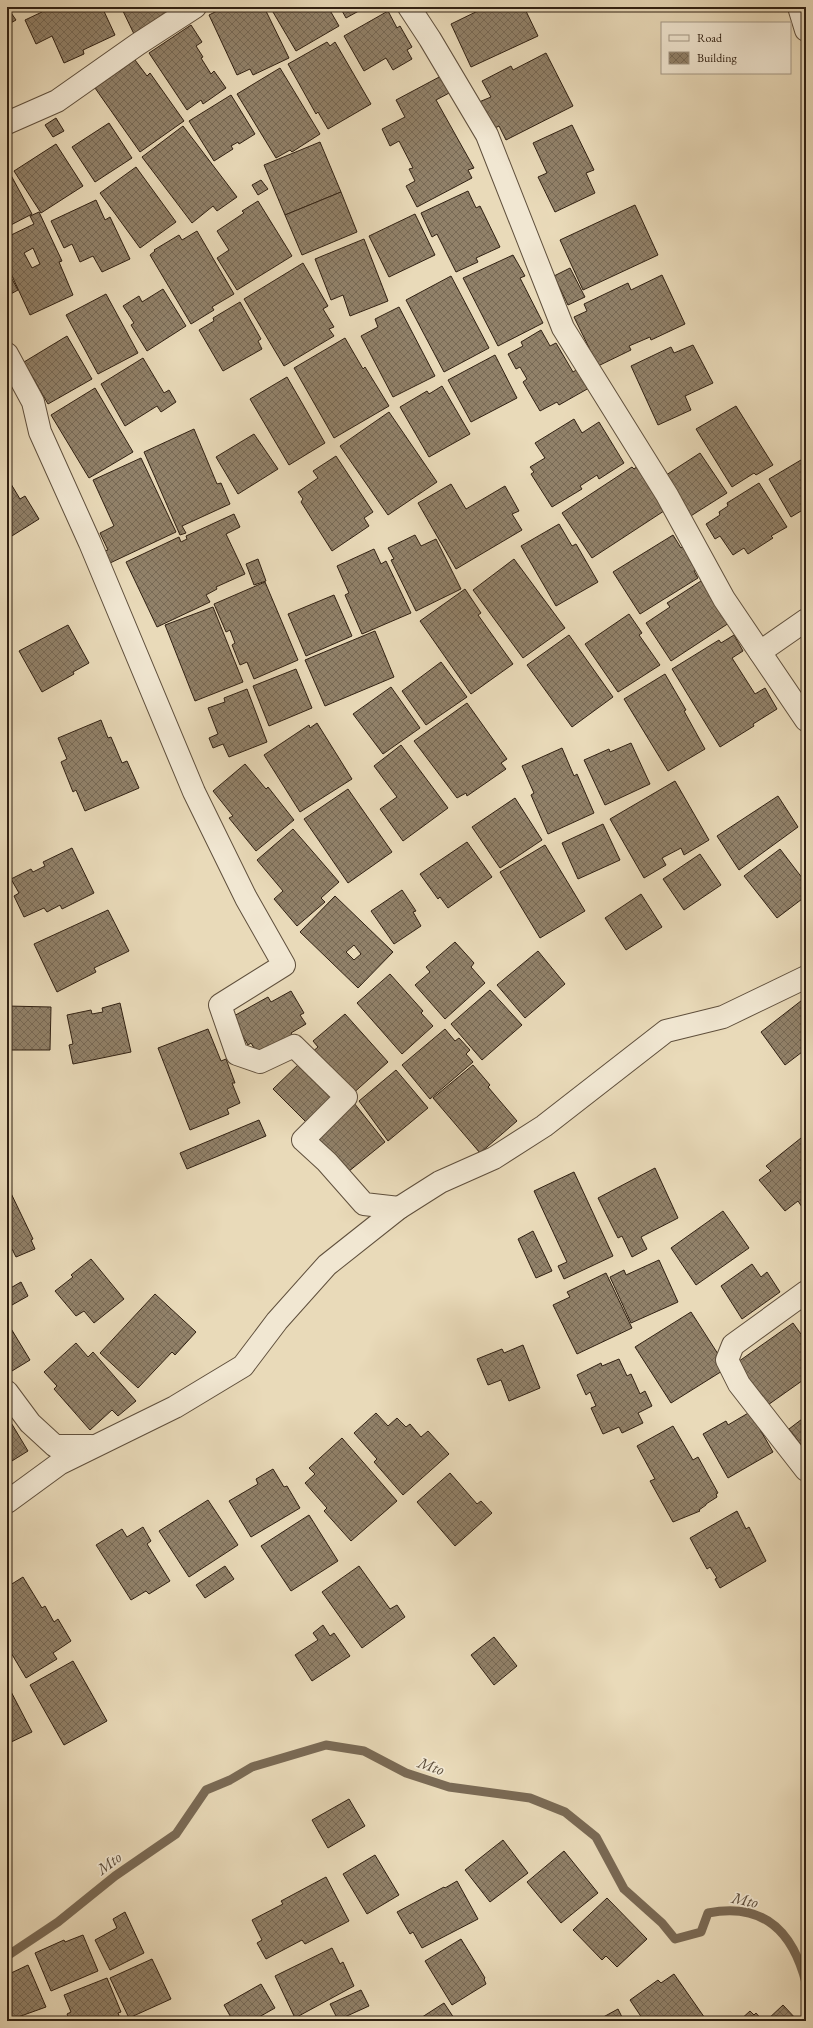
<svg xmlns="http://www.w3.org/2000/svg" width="813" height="2028" font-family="'EB Garamond',serif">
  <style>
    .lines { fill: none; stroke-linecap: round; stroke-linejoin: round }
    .stream { stroke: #7a6a55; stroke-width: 9 }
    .building { fill: url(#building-cross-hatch); stroke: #312113; fill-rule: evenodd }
    .street-casing { stroke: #5f4f3c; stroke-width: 24 }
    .street { stroke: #f1e7d2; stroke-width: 22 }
    .labels { text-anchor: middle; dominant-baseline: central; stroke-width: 3.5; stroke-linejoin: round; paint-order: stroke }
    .water-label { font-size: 16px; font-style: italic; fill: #5b4c3a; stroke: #f1e7d2 }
  </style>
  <defs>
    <pattern id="building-cross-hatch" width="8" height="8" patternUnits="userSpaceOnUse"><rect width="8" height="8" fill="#918169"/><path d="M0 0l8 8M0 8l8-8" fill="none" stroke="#776955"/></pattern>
  </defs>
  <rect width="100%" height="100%" fill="#e9dab9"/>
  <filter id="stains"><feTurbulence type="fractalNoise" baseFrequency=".005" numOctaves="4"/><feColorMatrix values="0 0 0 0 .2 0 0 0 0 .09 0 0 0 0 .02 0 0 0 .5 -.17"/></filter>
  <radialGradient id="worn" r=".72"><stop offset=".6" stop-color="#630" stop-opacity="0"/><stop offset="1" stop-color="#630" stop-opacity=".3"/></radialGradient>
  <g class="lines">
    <path class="stream" d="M7 1956 58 1922 115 1876 176 1834 206 1790 230 1780 252 1767 326 1745 364 1751 406 1773 449 1787 530 1798 565 1812 596 1837 624 1889 662 1923 675 1939 701 1932 708 1913C764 1902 793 1932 806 1983"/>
  </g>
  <g class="building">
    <path d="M7 7 16 20 7 25Z"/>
    <path d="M40 7H102L115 35 83 50 84 54 64 63 52 36 36 44 25 20 42 12Z"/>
    <path d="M121 7H190L134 34Z"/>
    <path d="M225 7H264L289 58 253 75 250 69 237 75 209 15Z"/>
    <path d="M270 7H328L339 26 296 51Z"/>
    <path d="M340 7H366L346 18Z"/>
    <path d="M486 7H524L538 36 471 67 451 24Z"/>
    <path d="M388 11 397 28 400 26 412 47 407 50 412 59 393 70 386 58 364 71 344 36Z"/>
    <path d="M191 25 202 42 196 46 203 57 201 58 211 74 214 71 226 88 203 104 201 100 187 110 149 53Z"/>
    <path d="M327 42 330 46 335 42 371 104 328 129 318 112 316 114 288 64Z"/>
    <path d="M546 53 573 106 506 140 499 126 493 129 479 102 491 97 482 81 511 66 513 70Z"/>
    <path d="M135 60 147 76 150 73 184 121 140 152 95 88Z"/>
    <path d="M280 68 320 134 292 152 290 150 276 158 237 94Z"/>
    <path d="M443 75 451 92 436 100 474 168 468 170 472 178 417 207 406 186 415 181 409 169 413 168 399 141 390 146 382 129 405 117 396 100Z"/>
    <path d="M231 95 255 134 239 144 238 142 231 146 233 149 214 161 189 121Z"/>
    <path d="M56 118 64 131 53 137 45 125Z"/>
    <path d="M109 123 132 158 95 182 72 147Z"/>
    <path d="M572 125 594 170 586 173 595 193 555 212 538 177 547 173 533 143Z"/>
    <path d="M183 126 237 197 217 211 213 206 192 223 142 157Z"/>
    <path d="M320 142 341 192 285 215 264 165Z"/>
    <path d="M56 144 83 186 41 213 14 171Z"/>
    <path d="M136 167 176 222 140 248 100 193Z"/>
    <path d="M7 168 32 214 7 227Z"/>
    <path d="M261 180 268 189 258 195 252 185Z"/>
    <path d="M468 191 476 208 480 206 500 247 476 258 478 262 456 272 437 234 432 237 421 213Z"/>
    <path d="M341 192 357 232 302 255 285 215Z"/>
    <path d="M96 200 105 220 110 217 130 259 102 272 93 256 80 262 72 244 64 248 51 221Z"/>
    <path d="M258 201 292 256 237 290 217 258 229 250 217 231 244 213 242 211Z"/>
    <path d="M635 205 658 255 583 290 560 240Z"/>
    <path d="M39 212 62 261 59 262 73 295 30 315 7 265V237L34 224 30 216ZM33 248 40 264 32 268 24 253Z"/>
    <path d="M415 214 435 255 389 277 369 236Z"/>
    <path d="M197 231 234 294 212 307 214 310 191 324 150 255 155 251 154 250 179 235 182 240Z"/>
    <path d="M364 239 388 301 350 316 343 295 331 300 315 259Z"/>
    <path d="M513 255 525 276 520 278 543 323 498 346 463 278Z"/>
    <path d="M303 263 328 306 323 309 334 327 329 329 334 336 284 366 244 299Z"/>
    <path d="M570 268 585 297 568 305 554 276Z"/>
    <path d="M7 270 18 290 7 296Z"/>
    <path d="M662 275 685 324 651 340 650 337 629 346 631 350 598 366 574 317 587 311 584 304 628 283 631 290Z"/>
    <path d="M451 276 489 348 444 372 406 300Z"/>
    <path d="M163 289 186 326 147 351 131 325 134 323 123 306 139 296 142 302Z"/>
    <path d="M106 294 138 353 98 374 66 315Z"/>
    <path d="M240 302 261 339 258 341 262 349 223 371 199 330 214 321 213 318Z"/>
    <path d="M399 307 435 376 393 397 361 336 378 327 375 319Z"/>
    <path d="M541 330 550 346 556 343 573 372 578 369 589 388 559 405 557 402 540 411 523 382 527 379 520 367 516 369 508 354 523 346 521 342Z"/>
    <path d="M67 336 92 379 48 404 24 362Z"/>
    <path d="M345 338 363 369 365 367 389 406 334 438 294 368Z"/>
    <path d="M693 345 713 383 685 396 691 410 658 425 631 366 671 347 674 353Z"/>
    <path d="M495 355 517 398 471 422 448 380Z"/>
    <path d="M143 358 164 393 169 390 176 402 161 412 157 406 125 426 101 384Z"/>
    <path d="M287 377 325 443 289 465 250 399Z"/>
    <path d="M442 386 470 434 429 457 400 407 427 391 429 394Z"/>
    <path d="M95 388 133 452 89 478 51 415Z"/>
    <path d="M736 406 773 465 756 475 754 473 732 487 696 429Z"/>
    <path d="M389 412 437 482 388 515 340 446Z"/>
    <path d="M574 419 582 433 599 422 624 463 599 479 597 475 580 486 582 489 552 507 531 474 534 472 530 467 545 458 535 443Z"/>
    <path d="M194 429 217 484 221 483 230 504 182 526 186 533 180 535 144 452Z"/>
    <path d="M254 434 278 469 238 494 216 457Z"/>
    <path d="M700 453 727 493 686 519 660 479Z"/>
    <path d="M336 456 373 512 364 518 369 526 332 551 301 502 303 499 298 492 318 478 313 471Z"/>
    <path d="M806 457V508L791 517 769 479Z"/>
    <path d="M141 458 176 532 110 563 104 551 108 550 100 533 114 526 93 480Z"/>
    <path d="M639 465 670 507 592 558 562 513 632 467 634 469Z"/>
    <path d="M759 483 787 527 771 536 773 538 748 554 744 548 733 555 720 536 715 539 706 524 720 515 719 512 728 506 727 503Z"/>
    <path d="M11 484 20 499 25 496 39 519 7 539V486Z"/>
    <path d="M451 484 466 509 505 486 519 511 512 514 522 530 456 569 418 503Z"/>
    <path d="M234 514 240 527 226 534 245 574 216 587 217 589 206 595 210 602 157 627 126 562 179 537 181 542 187 539 186 536Z"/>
    <path d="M559 524 572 546 576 544 598 582 556 606 521 546Z"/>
    <path d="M415 535 421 546 436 539 461 589 416 611 391 560 394 559 388 548Z"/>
    <path d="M673 535 681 548 684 546 698 570 694 571 698 578 640 614 613 572Z"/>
    <path d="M374 549 381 564 386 561 411 613 362 634 345 595 349 593 337 566Z"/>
    <path d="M258 559 266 581 254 585 246 564Z"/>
    <path d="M514 559 565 628 523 658 473 590Z"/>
    <path d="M701 581 729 623 671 661 646 623 670 607 667 603Z"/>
    <path d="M265 582 298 660 254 679 247 662 240 665 232 645 235 643 230 630 226 632 214 604Z"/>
    <path d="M465 589 481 613 478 615 513 664 471 694 420 621Z"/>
    <path d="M334 595 352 636 306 656 288 614Z"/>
    <path d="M213 607 243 682 195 701 165 625Z"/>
    <path d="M629 614 642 633 639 635 660 665 618 692 585 644Z"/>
    <path d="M68 625 89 663 73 672 74 674 42 692 19 651Z"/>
    <path d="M375 631 394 677 325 706 305 660Z"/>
    <path d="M569 635 613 697 572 727 527 665Z"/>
    <path d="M734 635 743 651 732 658 755 694 765 688 777 709 753 724 754 726 720 747 672 669 719 640 721 643Z"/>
    <path d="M441 662 467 697 426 725 402 691Z"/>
    <path d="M296 669 312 708 269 726 253 686Z"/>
    <path d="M665 674 686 710 684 711 705 749 668 771 624 699Z"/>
    <path d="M391 687 420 728 383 754 353 714Z"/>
    <path d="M247 689 267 742 229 757 223 744 213 748 209 738 218 734 208 708 225 702 224 698Z"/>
    <path d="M467 703 507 759 501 763 506 769 467 796 466 793 457 798 414 741Z"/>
    <path d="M101 720 108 738 111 737 122 763 127 761 139 788 85 811 76 790 73 792 61 762 67 759 58 738Z"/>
    <path d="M317 723 352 779 300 812 264 755 309 725 310 728Z"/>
    <path d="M631 743 650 784 605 805 584 760 609 749 610 752Z"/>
    <path d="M401 745 448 808 403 841 380 809 397 797 374 766Z"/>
    <path d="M562 748 574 776 577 774 594 813 548 834 531 795 534 793 522 766Z"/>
    <path d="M245 764 266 789 268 787 294 820 256 851 229 818 233 816 213 791Z"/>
    <path d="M675 781 709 840 684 855 681 848 662 858 666 865 644 878 610 819Z"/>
    <path d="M348 789 392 852 348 883 304 819Z"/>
    <path d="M778 796 798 827 739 870 717 836Z"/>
    <path d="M515 798 542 840 500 868 472 827Z"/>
    <path d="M603 824 620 860 578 879 562 843Z"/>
    <path d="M293 829 339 882 321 898 325 902 297 926 274 899 283 891 257 860Z"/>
    <path d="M467 842 492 877 448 908 440 897 438 899 420 874Z"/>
    <path d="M545 845 585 911 540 938 500 872Z"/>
    <path d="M72 848 94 893 62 909 60 905 47 912 44 908 24 917 14 896 19 893 11 879 31 869 33 872 45 866 43 862Z"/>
    <path d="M780 849 806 883V896L777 918 744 876Z"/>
    <path d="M700 854 721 885 684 910 663 879Z"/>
    <path d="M402 890 416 911 413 912 421 926 394 944 371 911Z"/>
    <path d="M641 894 662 927 626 950 605 918Z"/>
    <path d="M335 896 393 952 358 988 300 932ZM354 945 361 954 354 960 346 952Z"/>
    <path d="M108 910 129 951 94 968 96 972 57 992 34 944Z"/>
    <path d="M455 942 474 963 471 967 485 983 445 1019 415 985 430 972 426 967Z"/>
    <path d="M538 951 565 984 525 1018 497 985Z"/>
    <path d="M390 974 423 1011 421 1013 433 1026 402 1054 357 1003Z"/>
    <path d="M490 990 522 1025 482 1060 451 1024Z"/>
    <path d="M291 991 304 1013 300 1015 306 1024 291 1033 293 1036 259 1056 251 1043 248 1045 232 1017 268 997 271 1002Z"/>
    <path d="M806 997V1049L785 1065 761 1032Z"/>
    <path d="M120 1003 131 1052 73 1064 69 1045 73 1044 67 1015 91 1010 92 1014 103 1012 102 1008Z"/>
    <path d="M7 1006 51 1007 50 1050H7Z"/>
    <path d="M345 1014 388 1062 350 1096 311 1053 318 1047 313 1041Z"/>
    <path d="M208 1029 221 1061 226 1059 235 1083H232L240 1103 227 1109 229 1114 190 1130 158 1048Z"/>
    <path d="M445 1029 455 1041 459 1038 470 1050 466 1054 473 1062 430 1099 402 1065Z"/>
    <path d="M301 1062 336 1099 309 1125 273 1089Z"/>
    <path d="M473 1065 490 1085 488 1087 517 1121 480 1153 433 1098Z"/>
    <path d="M396 1070 428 1108 388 1141 359 1101Z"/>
    <path d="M354 1103 385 1142 343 1176 311 1137Z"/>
    <path d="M259 1120 266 1136 187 1169 180 1153Z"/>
    <path d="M806 1134V1204L802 1207 798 1201 785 1211 759 1180 771 1171 766 1166Z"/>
    <path d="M655 1168 678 1218 641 1237 647 1249 632 1257 622 1236 618 1238 598 1198Z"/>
    <path d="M574 1172 613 1256 564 1279 558 1266 567 1262 534 1191Z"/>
    <path d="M7 1185 33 1239 31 1240 35 1249 16 1257 12 1249 7 1251Z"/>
    <path d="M723 1211 749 1248 696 1285 671 1248Z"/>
    <path d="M533 1231 552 1271 536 1278 518 1239Z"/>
    <path d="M91 1259 124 1299 94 1323 84 1311 76 1316 55 1291 73 1277 71 1275Z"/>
    <path d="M659 1260 678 1302 631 1323 610 1277 624 1270 626 1275Z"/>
    <path d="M752 1264 761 1277 767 1272 780 1292 742 1319 721 1286Z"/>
    <path d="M606 1273 632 1328 577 1354 553 1305 570 1297 567 1292Z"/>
    <path d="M21 1282 28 1296 12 1305 7 1295V1290Z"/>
    <path d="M155 1294 196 1332 175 1355 172 1352 138 1388 100 1353Z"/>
    <path d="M691 1312 727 1368 671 1403 635 1347Z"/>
    <path d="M7 1322 30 1360 7 1374Z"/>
    <path d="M793 1323 806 1341V1378L765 1407 735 1364Z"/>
    <path d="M76 1343 88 1357 93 1352 136 1401 118 1416 112 1410 90 1430 54 1389 57 1386 44 1372Z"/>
    <path d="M523 1345 540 1388 509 1401 501 1380 488 1385 477 1359 502 1349 504 1353Z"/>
    <path d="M619 1359 627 1376 631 1374 640 1394 645 1391 652 1406 638 1413 643 1423 622 1433 619 1427 603 1434 591 1408 596 1406 590 1392 586 1395 577 1375 601 1363 602 1366Z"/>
    <path d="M750 1412 773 1452 728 1478 703 1434 726 1421 728 1425Z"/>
    <path d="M376 1413 388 1426 397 1418 406 1427 410 1424 421 1437 428 1431 449 1454 403 1495 374 1462 377 1459 354 1433Z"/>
    <path d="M7 1416 28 1451 7 1464Z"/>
    <path d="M806 1416V1451L789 1429Z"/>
    <path d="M673 1426 693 1460 698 1457 718 1493 716 1494 717 1497 706 1504V1505L699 1510 700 1511 673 1522 650 1481 655 1479 637 1446Z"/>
    <path d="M342 1438 397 1501 351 1541 324 1511 327 1508 305 1483 315 1474 309 1468Z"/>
    <path d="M273 1469 284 1487 287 1486 300 1508 251 1537 229 1501 258 1484 256 1479Z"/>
    <path d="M450 1473 477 1504 481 1501 492 1513 455 1546 417 1502Z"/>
    <path d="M208 1500 238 1545 189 1577 159 1531Z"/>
    <path d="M737 1511 746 1529 749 1527 766 1561 720 1588 715 1579 717 1578 710 1567 707 1569 690 1538Z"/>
    <path d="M309 1515 338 1561 291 1591 261 1546Z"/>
    <path d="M143 1527 151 1541 147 1544 170 1581 149 1594 146 1591 131 1600 96 1545 122 1529 127 1537Z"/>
    <path d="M225 1566 234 1579 205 1598 196 1585Z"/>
    <path d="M359 1566 390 1609 397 1605 405 1617 362 1648 322 1592Z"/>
    <path d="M23 1577 42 1608 45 1606 54 1622 58 1619 71 1641 53 1653 57 1659 26 1678 7 1646V1587Z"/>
    <path d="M323 1625 330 1636 334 1633 350 1656 312 1681 295 1655 318 1640 313 1633Z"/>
    <path d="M494 1637 517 1666 494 1685 471 1655Z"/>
    <path d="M73 1661 107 1721 64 1745 30 1685Z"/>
    <path d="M7 1684 32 1732 7 1744Z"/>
    <path d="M349 1799 365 1826 328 1848 312 1820Z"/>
    <path d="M503 1840 528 1873 490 1902 465 1870Z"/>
    <path d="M564 1851 598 1893 561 1923 527 1882Z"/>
    <path d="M375 1855 399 1895 367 1914 343 1874Z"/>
    <path d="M326 1877 349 1921 305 1944 302 1940 266 1959 257 1943 262 1940 252 1920 283 1904 281 1901Z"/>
    <path d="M457 1881 478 1919 422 1948 413 1932 410 1934 397 1912 444 1887 445 1888Z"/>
    <path d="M607 1898 647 1939 617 1967 606 1956 602 1960 573 1930Z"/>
    <path d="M125 1912 144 1953 110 1970 95 1940 117 1928 113 1919Z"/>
    <path d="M83 1935 98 1971 51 1991 35 1953 64 1940 65 1942Z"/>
    <path d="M461 1939 485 1978 484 1979 486 1984 452 2005 425 1961Z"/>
    <path d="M332 1948 340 1964 343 1962 354 1986 295 2018 275 1976Z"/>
    <path d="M152 1959 171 1999 129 2018 110 1978Z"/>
    <path d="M28 1965 46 2007 7 2021V1970L9 1974Z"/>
    <path d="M674 1974 707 2021H644L630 2000 658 1980 661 1983Z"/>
    <path d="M107 1978 121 2012 118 2013 121 2021H70L67 2014 71 2012 64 1995Z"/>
    <path d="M261 1984 275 2008 252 2021H233L224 2005Z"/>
    <path d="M361 1990 369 2006 338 2020 330 2004Z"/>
    <path d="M444 2003 456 2021H416Z"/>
    <path d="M783 2005 798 2021H766Z"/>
    <path d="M618 2009 624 2021H596Z"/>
    <path d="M750 2011 754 2015 756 2013 763 2021H739Z"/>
  </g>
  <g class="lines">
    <g class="street-casing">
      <g id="street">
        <path d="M409 7 430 39 487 135 563 328 667 495 724 599 806 720"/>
        <path d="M799 7 806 30"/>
        <path d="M7 123 57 101 138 44 195 7"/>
        <path d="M7 354 33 402 40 432 90 543 194 792 246 898 284 965 220 1005 237 1054 260 1062 294 1046 346 1097 303 1140 327 1162 364 1204 399 1208"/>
        <path d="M760 652 806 620"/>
        <path d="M806 1292 733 1345 727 1360 739 1384 806 1470"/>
        <path d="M7 1392 30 1423 55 1446H91"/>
        <path d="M7 1502 59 1464 175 1407 243 1366 277 1321 327 1265 399 1208 440 1182 494 1158 544 1126 666 1031 723 1017 806 977"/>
      </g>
    </g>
    <use href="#street" class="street"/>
  </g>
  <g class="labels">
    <g class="water-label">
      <text transform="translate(431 1766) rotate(18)">Mto</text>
      <text transform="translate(109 1863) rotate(-37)">Mto</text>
      <text transform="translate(745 1900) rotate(11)">Mto</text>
    </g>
  </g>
  <rect width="813" height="2028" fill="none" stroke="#e9dab9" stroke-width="24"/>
  <rect x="8" y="8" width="797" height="2012" fill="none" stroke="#312113" stroke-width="2"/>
  <rect x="12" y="12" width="789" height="2004" fill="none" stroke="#312113"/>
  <rect x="661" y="22" width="130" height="52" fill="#f1e7d2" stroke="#a49886"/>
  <rect x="669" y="35" width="20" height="6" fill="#f1e7d2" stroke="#a49886"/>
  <text x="697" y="42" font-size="12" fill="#312113">Road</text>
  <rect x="669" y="52" width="20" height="12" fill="url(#building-cross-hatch)" stroke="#a49886"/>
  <text x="697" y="62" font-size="12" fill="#312113">Building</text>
  <rect width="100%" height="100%" filter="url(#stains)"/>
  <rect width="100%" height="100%" fill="url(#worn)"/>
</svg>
